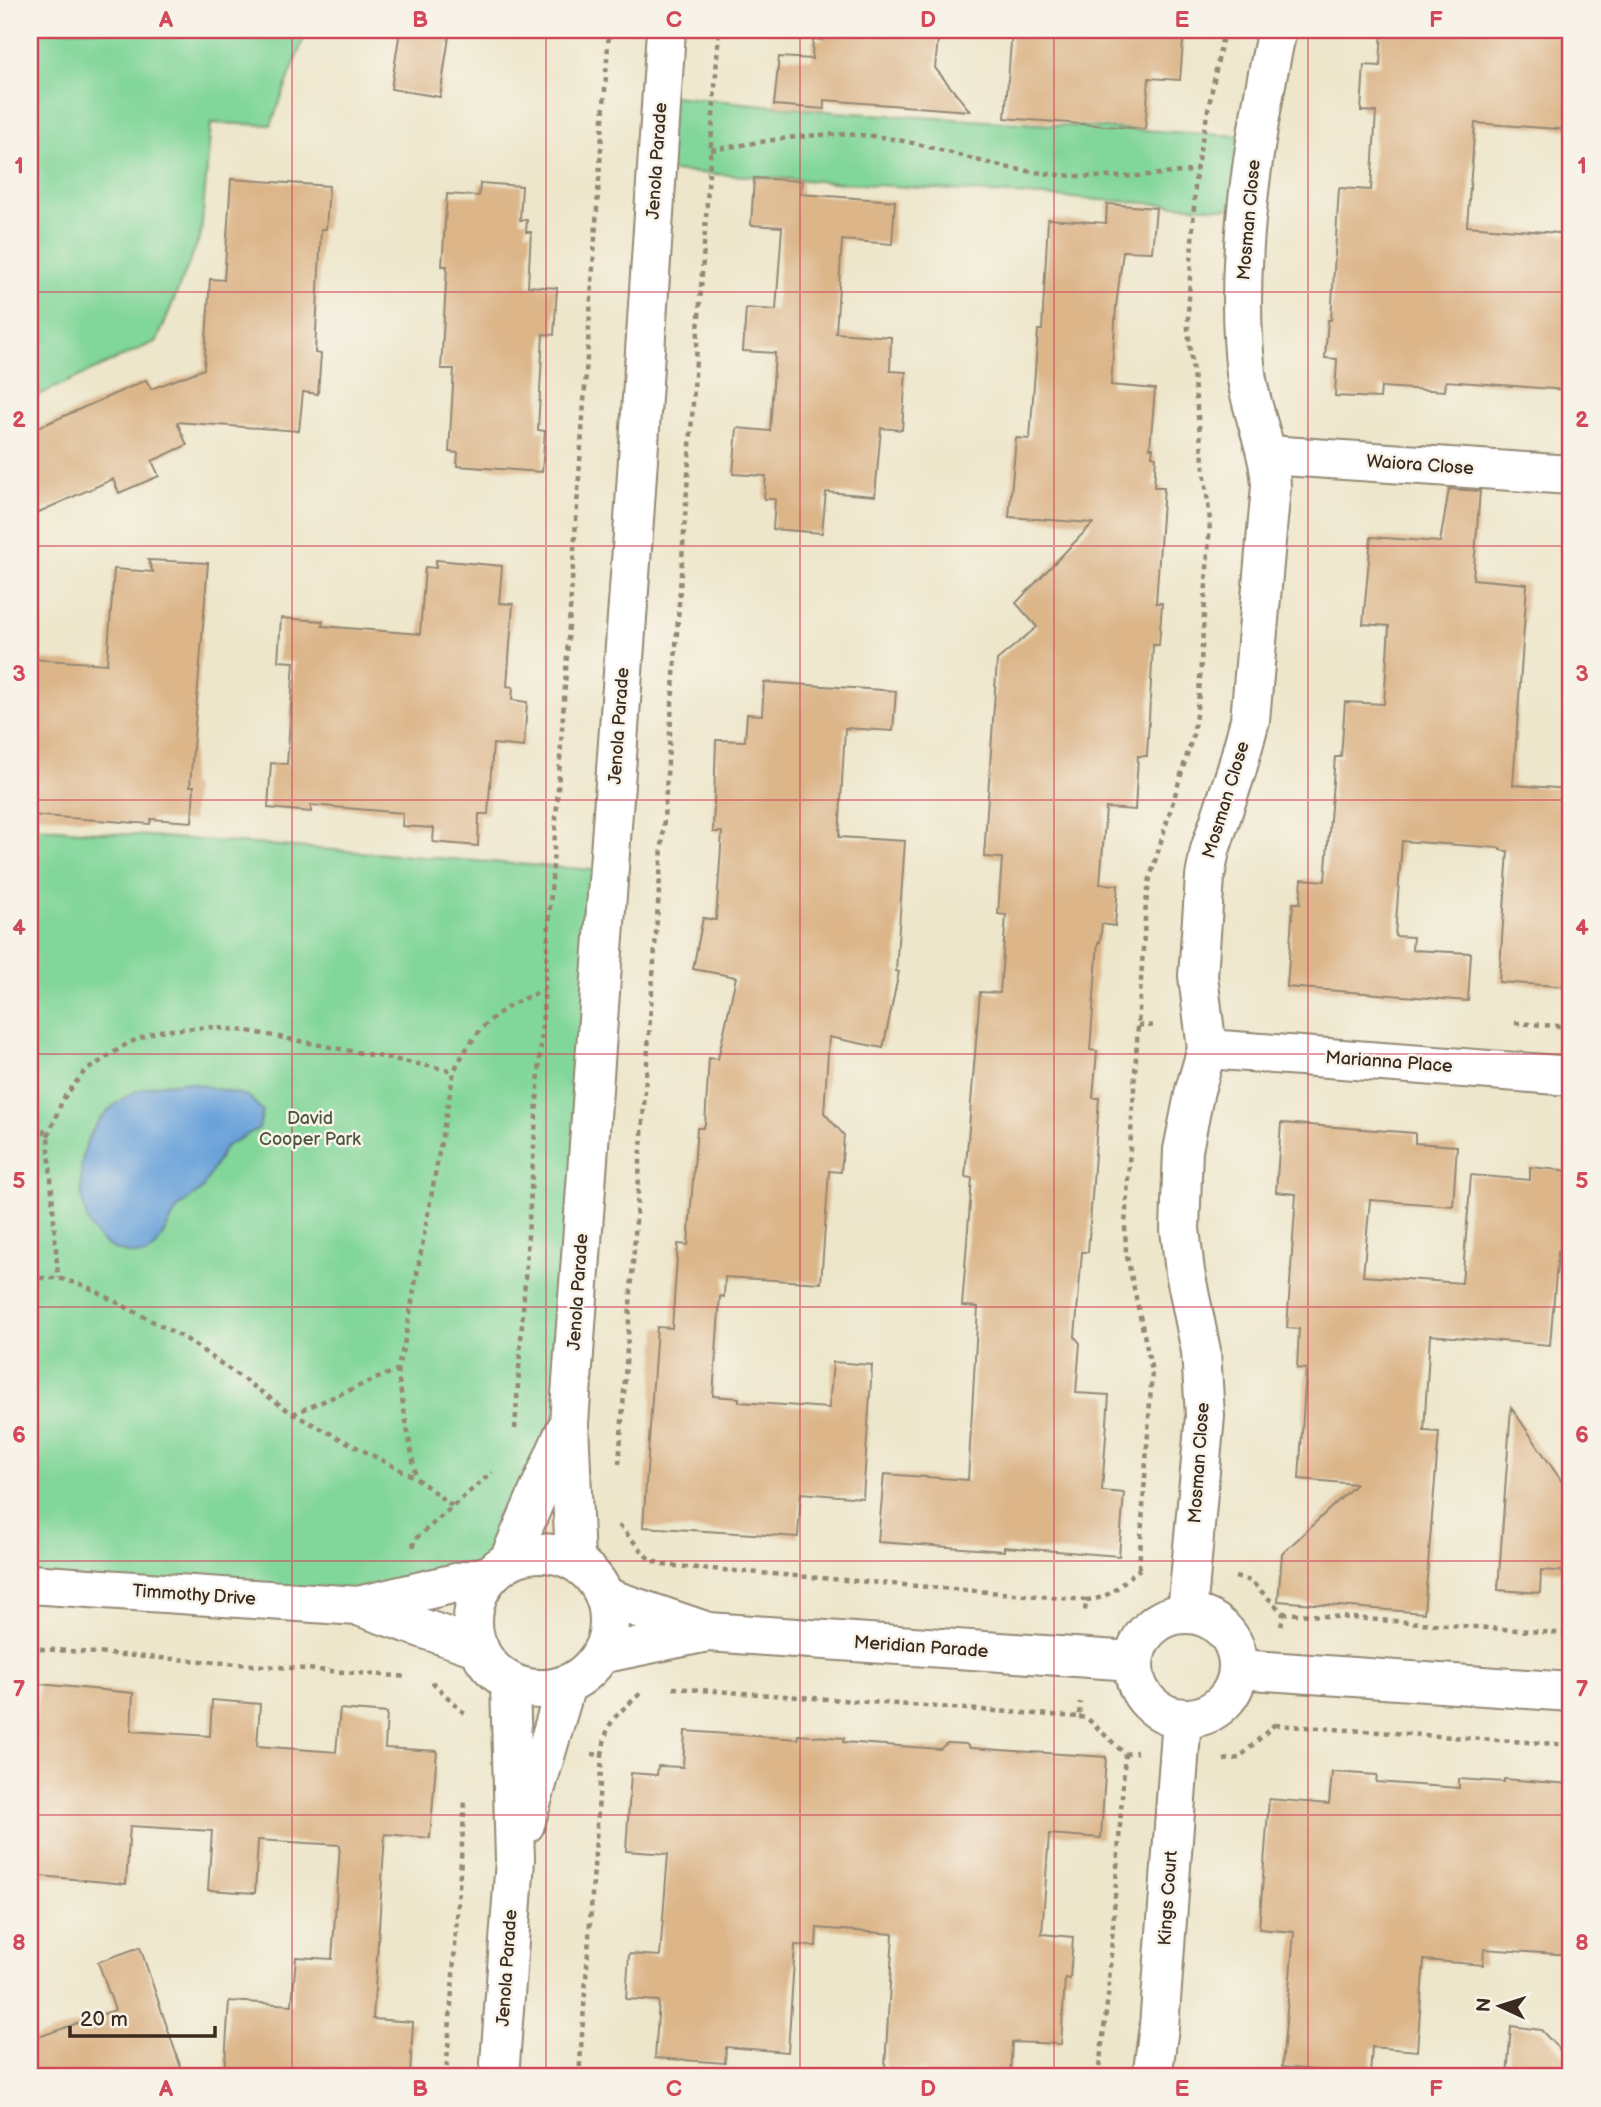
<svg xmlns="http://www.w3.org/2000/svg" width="1601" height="2107" font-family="'Balsamiq Sans',sans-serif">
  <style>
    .green { fill: #81d699; stroke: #5e805c; stroke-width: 2 }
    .water { fill: #6ba3da; stroke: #53667c; stroke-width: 2 }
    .building { fill: #dcb589 }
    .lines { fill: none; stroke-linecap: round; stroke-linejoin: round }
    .street-casing { stroke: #948874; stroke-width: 42 }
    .path { stroke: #948874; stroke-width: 4.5; stroke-dasharray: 5 5; stroke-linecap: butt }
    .street { stroke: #fff; stroke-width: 38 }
    .grid { fill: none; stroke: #d1495b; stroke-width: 2; stroke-opacity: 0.55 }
    .labels { text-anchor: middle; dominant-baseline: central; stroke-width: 5; stroke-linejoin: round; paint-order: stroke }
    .street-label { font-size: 18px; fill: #3b2a1e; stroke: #f7f3e8 }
    .park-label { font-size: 18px; fill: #4c553d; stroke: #f7f3e8 }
    .neatline { fill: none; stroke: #d1495b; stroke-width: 2.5 }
    .grid-label { font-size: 23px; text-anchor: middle; font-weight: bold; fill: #d1495b }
  </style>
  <rect width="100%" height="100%" fill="#f7f3e8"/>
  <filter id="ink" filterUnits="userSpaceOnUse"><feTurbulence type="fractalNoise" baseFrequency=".0143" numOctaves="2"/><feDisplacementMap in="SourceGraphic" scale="14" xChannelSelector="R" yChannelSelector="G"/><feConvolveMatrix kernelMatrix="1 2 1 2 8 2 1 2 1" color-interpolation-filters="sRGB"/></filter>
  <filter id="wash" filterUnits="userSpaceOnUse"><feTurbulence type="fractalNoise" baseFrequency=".00686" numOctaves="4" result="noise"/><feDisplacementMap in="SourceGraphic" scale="28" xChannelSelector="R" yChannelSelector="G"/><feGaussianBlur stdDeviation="1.57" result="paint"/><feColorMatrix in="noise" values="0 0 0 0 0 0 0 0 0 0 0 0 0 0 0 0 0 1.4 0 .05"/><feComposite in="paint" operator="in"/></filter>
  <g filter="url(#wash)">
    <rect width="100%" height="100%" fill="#ede6ca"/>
    <g class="green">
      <path d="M30 30H307L271 125 211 123 201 234 157 341 30 399Z"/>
      <path d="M661 95 836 112 1256 137 1248 210 656 170Z"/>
      <path d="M30 827 608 871 569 1423 509 1560 417 1593 30 1584Z"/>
    </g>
    <path class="water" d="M187 1082 248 1096 263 1111 259 1128 225 1147 202 1189 178 1208 156 1247 145 1255C104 1253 87 1236 82 1196 77 1152 89 1119 129 1095 146 1085 167 1083 187 1082Z"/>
    <g id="blocks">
      <g class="building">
        <path d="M400 30H450L440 97 391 89Z"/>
        <path d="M823 30H939L935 68 970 111 824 100V109L774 105 779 57 812 59 813 39 822 40Z"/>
        <path d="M1012 30 1128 38V30H1184L1180 80 1149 78 1145 129 1005 118Z"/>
        <path d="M1382 30H1571V130L1475 123 1467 226 1571 234V333L1567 390 1446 381 1445 391 1381 387 1380 398 1335 396 1337 359 1325 358 1328 320H1331L1339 188 1371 190 1376 112 1361 111 1364 65 1380 66Z"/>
        <path d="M754 178 802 181 801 194 895 201 892 244 842 240 836 333 891 337 890 371 906 372 902 430 881 428 875 496 826 492 822 533 773 529 775 499H764L766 476 733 474 737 428 770 431 775 353 743 351 746 308 776 310 782 227 751 225Z"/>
        <path d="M231 179 329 186 326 229H321L315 353 321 354 318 394 303 392 299 431 177 422 187 445 152 461 159 476 119 493 113 479 30 516V431L146 380 151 389 204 369 210 279 224 280Z"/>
        <path d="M480 183 522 186 520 220H527L526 232H531L528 286 557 288 554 335 543 334 538 430 545 431 542 472 457 466 458 453 449 452 454 369H441L447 266H442L447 194 479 196Z"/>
        <path d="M1107 204 1156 208 1152 252 1123 251 1116 307 1111 385 1155 389 1150 448H1153L1152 456 1156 457 1154 487H1164L1156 603H1162L1159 645H1153L1147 756H1138L1135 810 1106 808 1100 884 1118 885 1115 926 1102 924 1100 942H1098L1090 1050 1097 1051 1093 1098H1099L1088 1252H1082L1075 1337 1080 1343 1076 1393 1109 1395 1102 1491 1124 1493 1119 1556 1004 1547V1551L878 1542 884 1474 968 1480 978 1307 962 1306 972 1178 965 1177 980 992 1000 993 1006 915 998 914 1002 858 984 857 997 660 1037 627 1016 603 1093 523 1009 517 1016 438 1030 439 1038 330H1042L1048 219 1106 223Z"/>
        <path d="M1449 489 1480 491 1473 579 1527 584 1513 785 1571 789V987L1499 982 1508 851 1500 850V848L1402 841 1395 936 1413 937 1412 950 1471 953 1468 1001 1287 987 1293 903H1300L1302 879 1325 881 1335 757H1341L1345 702 1384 704 1389 626 1363 624 1371 537 1440 542Z"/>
        <path d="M148 560 208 563 190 786H194L192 822 151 819 150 824 30 815V659L107 664 114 569 153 572Z"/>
        <path d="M436 560 502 566 499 603 513 604 507 686 513 687 512 700 527 702 524 747 493 744 488 814H479L478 846 433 842 434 828 402 826 403 813 311 805V812L268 808 271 763 287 764 294 662 278 661 281 618 323 621 322 626 420 634 425 567 436 568Z"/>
        <path d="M764 682 896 691 893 731 845 728 839 837 905 841 896 971 899 972 883 1048 829 1037 824 1113 844 1135 841 1172 829 1171 821 1283 725 1277 724 1297 720 1296 713 1396 739 1398V1402L829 1408 833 1362 872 1365 863 1498 801 1493 798 1537 643 1527 657 1327 672 1328 678 1244 688 1245 697 1128H703L705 1124 709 1058 718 1059 736 977 693 969 703 918 716 920 722 832H713L716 740 745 741 747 714 762 715Z"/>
        <path d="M1281 1123 1415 1133V1143L1457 1146 1453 1206 1370 1200 1363 1276 1462 1283 1471 1175 1530 1180V1167L1571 1171V1252L1558 1251 1550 1345 1430 1335 1424 1431 1439 1432 1424 1613 1278 1601 1282 1554 1356 1484 1299 1479 1306 1369 1297 1368 1299 1329 1287 1328 1296 1194 1276 1192Z"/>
        <path d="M1511 1407 1571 1495V1572L1541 1570 1540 1593 1498 1590Z"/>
        <path d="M39 1684 133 1693 131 1731 210 1736 212 1700 260 1704 257 1746 336 1752 340 1709 387 1713 385 1748 437 1751 430 1838 385 1834 373 2019 413 2022 410 2077H224L229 2001 292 2005 296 1957 332 1959 340 1845 258 1840 255 1893 208 1890 212 1831 130 1826 126 1884 30 1875V1719H36Z"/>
        <path d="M685 1731 798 1739V1735L844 1738 843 1742 940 1749 947 1743 966 1744 970 1748 1106 1757 1101 1838 1049 1834 1042 1934 1073 1937 1070 1979 1065 1978 1061 2044 1012 2042 1010 2077H925L926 2070 885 2067 893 1934 817 1928 816 1946 795 1945 788 2052 726 2047 725 2063 655 2058 659 2001 626 1999 629 1954 660 1956 668 1854 626 1851 631 1773 657 1775 658 1766 683 1767Z"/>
        <path d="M1332 1772 1377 1775 1376 1782 1459 1788V1779L1504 1782V1779L1571 1784V1955L1484 1949 1483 1965 1424 1960 1417 2051 1372 2047 1370 2075 1282 2067 1294 1932 1259 1929 1269 1799 1329 1804Z"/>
        <path d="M140 1947 184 2077H30V2040L115 2010 98 1962Z"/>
        <path d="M1511 2026 1541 2030 1571 2062V2077H1507Z"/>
      </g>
    </g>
  </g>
  <g filter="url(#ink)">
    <use href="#blocks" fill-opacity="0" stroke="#948874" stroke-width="2"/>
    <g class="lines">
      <g class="street-casing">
        <g id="street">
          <path d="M1268 455 1571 475"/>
          <path d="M1207 1049 1571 1076"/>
          <circle cx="541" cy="1621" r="68"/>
          <path d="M509 1560 565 1431"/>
          <path d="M575 1561 569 1423 634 520 666 30"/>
          <path d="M30 1584 358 1606 479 1648"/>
          <path d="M605 1597 708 1632 1133 1661"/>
          <path d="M358 1606 490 1575"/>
          <path d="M1187 1613 1205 1416 1201 1351 1185 1272 1180 1229 1183 1150 1195 1090 1207 1049 1198 976 1205 877 1210 850 1237 769 1250 720 1271 486C1269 447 1251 412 1246 373 1233 264 1254 136 1277 30"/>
          <circle cx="1186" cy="1666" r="52"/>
          <path d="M601 1654 708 1632"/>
          <path d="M1238 1669 1571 1692"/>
          <path d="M525 1824 566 1685"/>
          <path d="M499 2077 515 1860 510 1683"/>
          <path d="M1152 2077 1159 2027 1182 1719"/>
        </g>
      </g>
      <g class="path">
        <path d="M711 150C769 141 826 128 886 138 926 144 965 158 1005 167 1071 180 1130 179 1196 170"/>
        <path d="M1515 1023 1571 1027"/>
        <path d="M1138 1025 1158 1026"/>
        <path d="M30 1114 48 1136 58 1278"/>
        <path d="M48 1136 63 1099 84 1072 128 1043 158 1031 209 1027 248 1031 454 1071"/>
        <path d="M30 1278H58L86 1286 186 1339 293 1414 416 1478 452 1506"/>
        <path d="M397 1370 416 1478"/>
        <path d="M293 1414 397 1370 404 1345 454 1071C475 1029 499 1005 544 991"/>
        <path d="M515 1429 609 30"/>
        <path d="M619 1464 719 30"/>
        <path d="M619 1525 649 1559 663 1565"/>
        <path d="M414 1547 413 1541 492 1472"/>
        <path d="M663 1565 1086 1600 1085 1612"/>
        <path d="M1139 1568 1152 1371 1126 1252 1125 1226 1146 903 1150 878 1193 735 1199 694 1210 521 1188 330V314L1196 170 1224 30"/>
        <path d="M1235 1577 1251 1581 1283 1613 1281 1629"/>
        <path d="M1086 1600C1113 1599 1120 1582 1140 1569"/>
        <path d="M1283 1613 1571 1634"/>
        <path d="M30 1648 409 1677"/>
        <path d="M432 1682 466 1715"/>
        <path d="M673 1688 1079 1717 1080 1702"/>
        <path d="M1079 1717 1087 1718 1125 1754 1137 1752"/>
        <path d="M1275 1725 1571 1745"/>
        <path d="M592 1754 602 1755C607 1718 615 1717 641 1693"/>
        <path d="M1224 1760 1239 1758 1275 1724"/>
        <path d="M446 2077 465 1800"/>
        <path d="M579 2077 602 1755"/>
        <path d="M1098 2077 1108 1996 1125 1754"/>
      </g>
      <use href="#street" class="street"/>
    </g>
  </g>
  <path class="grid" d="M292 30V2077M546 30V2077M800 30V2077M1054 30V2077M1308 30V2077M30 292H1571M30 546H1571M30 800H1571M30 1054H1571M30 1307H1571M30 1561H1571M30 1815H1571"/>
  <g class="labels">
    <g class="street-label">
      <text transform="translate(657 161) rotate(-86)">Jenola Parade</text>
      <text transform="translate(1249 220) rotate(-85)">Mosman Close</text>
      <text transform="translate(1420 465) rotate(4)">Waiora Close</text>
      <text transform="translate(619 726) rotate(-86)">Jenola Parade</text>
      <text transform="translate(1226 800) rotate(-73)">Mosman Close</text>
      <text transform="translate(1389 1062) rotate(4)">Marianna Place</text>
      <text transform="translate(578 1292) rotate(-86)">Jenola Parade</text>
      <text transform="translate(1199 1463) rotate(-86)">Mosman Close</text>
      <text transform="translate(194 1595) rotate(4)">Timmothy Drive</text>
      <text transform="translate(921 1647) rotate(4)">Meridian Parade</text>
      <text transform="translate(1168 1898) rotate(-86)">Kings Court</text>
      <text transform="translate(507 1968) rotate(-86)">Jenola Parade</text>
    </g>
    <g class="park-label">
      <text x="310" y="1118">David<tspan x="310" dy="21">Cooper Park</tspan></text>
    </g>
  </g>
  <rect width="1601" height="2107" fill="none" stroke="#f7f3e8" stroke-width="77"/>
  <g transform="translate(1500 2006) rotate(274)" stroke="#f7f3e8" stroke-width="5" paint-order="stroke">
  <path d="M0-5L12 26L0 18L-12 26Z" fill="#3b2a1e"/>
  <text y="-10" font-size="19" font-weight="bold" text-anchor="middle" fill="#3b2a1e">N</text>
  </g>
  <path d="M70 2026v10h145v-10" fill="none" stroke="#3b2a1e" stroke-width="3.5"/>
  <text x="80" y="2026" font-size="21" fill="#3b2a1e" stroke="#f7f3e8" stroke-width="5" paint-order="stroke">20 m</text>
  <rect x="38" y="38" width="1524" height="2030" class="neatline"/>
  <g class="grid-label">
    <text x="166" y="27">A</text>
    <text x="420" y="27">B</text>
    <text x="674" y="27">C</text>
    <text x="928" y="27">D</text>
    <text x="1182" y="27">E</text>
    <text x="1436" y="27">F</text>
    <text x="19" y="173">1</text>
    <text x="1582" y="173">1</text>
    <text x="19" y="427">2</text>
    <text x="1582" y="427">2</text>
    <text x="19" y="681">3</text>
    <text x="1582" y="681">3</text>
    <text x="19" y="935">4</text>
    <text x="1582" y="935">4</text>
    <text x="19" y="1188">5</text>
    <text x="1582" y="1188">5</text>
    <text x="19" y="1442">6</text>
    <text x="1582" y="1442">6</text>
    <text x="19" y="1696">7</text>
    <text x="1582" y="1696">7</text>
    <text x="19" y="1950">8</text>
    <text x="1582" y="1950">8</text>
    <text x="166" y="2096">A</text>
    <text x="420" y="2096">B</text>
    <text x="674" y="2096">C</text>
    <text x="928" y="2096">D</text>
    <text x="1182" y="2096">E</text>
    <text x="1436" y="2096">F</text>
  </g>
</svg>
